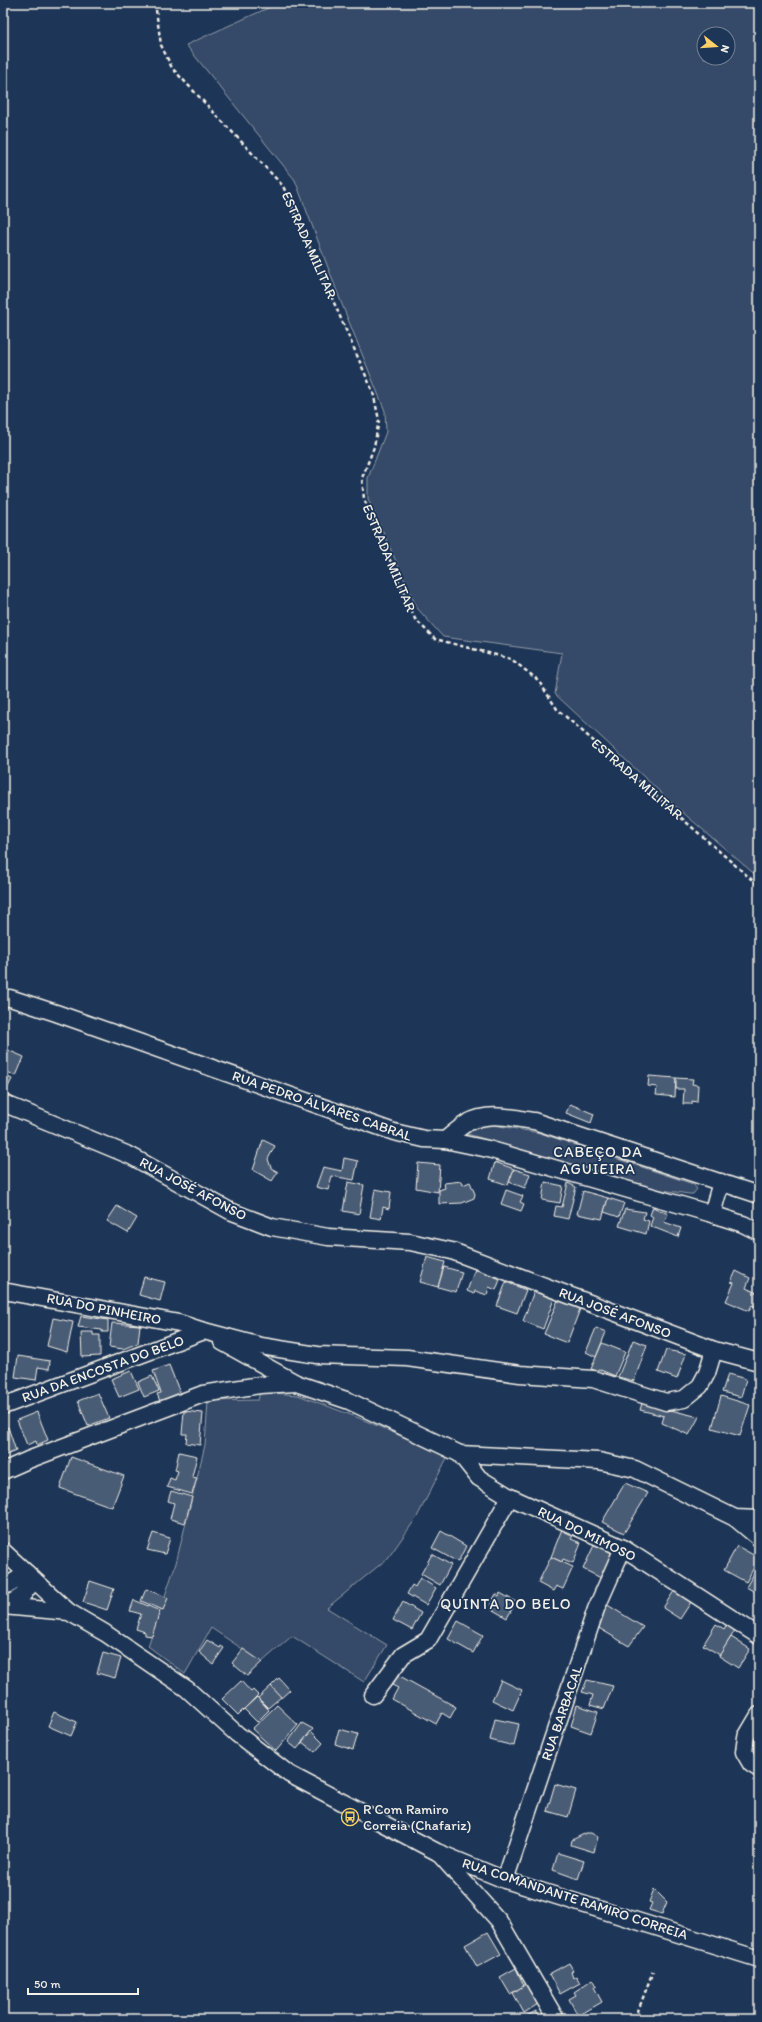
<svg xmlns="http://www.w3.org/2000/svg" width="762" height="2022" font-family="Itim,sans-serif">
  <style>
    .green { fill: #354a67; stroke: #949ea8; fill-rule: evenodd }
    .building { fill: #485b74; stroke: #f4f1e8 }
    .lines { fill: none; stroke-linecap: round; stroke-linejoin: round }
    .minor-casing { stroke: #f4f1e8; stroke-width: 19 }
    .path { stroke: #f4f1e8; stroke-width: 2.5; stroke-dasharray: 4 3; stroke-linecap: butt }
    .minor { stroke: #1d3557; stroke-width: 16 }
    .labels { text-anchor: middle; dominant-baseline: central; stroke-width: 3.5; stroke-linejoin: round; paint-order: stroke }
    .street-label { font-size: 14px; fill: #f4f1e8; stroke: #1d3557 }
    .poi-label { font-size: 14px; fill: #f4f1e8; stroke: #1d3557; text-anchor: start }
    .neighbourhood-label { font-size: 15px; letter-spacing: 1px; fill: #f4f1e8; stroke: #1d3557 }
  </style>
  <rect width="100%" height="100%" fill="#1d3557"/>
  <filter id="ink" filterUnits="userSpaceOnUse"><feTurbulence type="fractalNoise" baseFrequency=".025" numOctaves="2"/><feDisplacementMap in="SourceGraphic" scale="8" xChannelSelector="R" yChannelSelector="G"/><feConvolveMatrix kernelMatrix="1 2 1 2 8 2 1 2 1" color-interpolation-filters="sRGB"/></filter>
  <g filter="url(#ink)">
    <g class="green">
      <path d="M279 3H759V878L673 804 555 694 562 653 443 637 417 608 368 499V478L386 432 385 411 341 302 295 180 186 45ZM704 34H728V58H704Z"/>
      <path d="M488 1124 540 1133 693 1184 697 1189 693 1194H689L662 1190 467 1134 470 1130Z"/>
      <path d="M260 1392 298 1395 359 1418 448 1456 417 1517 388 1558 327 1608 387 1645 364 1682 292 1636 262 1662 211 1628 185 1674 148 1646 176 1563 205 1445 208 1401 258 1400Z"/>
    </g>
    <g class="building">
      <path d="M3 1048 24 1057 16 1076 3 1070Z"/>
      <path d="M3 1075 12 1079 5 1093 3 1092Z"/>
      <path d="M649 1076 676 1078 675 1097 656 1095 657 1087 648 1086Z"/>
      <path d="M676 1078 693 1079 692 1084 698 1085 697 1102 692 1101V1104H683L684 1089H676Z"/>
      <path d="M570 1104 594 1114 591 1123 566 1113Z"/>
      <path d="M263 1140 275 1146 268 1159 271 1168 278 1172 272 1181 253 1170Z"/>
      <path d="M344 1158 358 1161 354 1180 332 1176 328 1190 316 1187 323 1167 342 1171Z"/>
      <path d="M495 1162 514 1169 508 1185 490 1179Z"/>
      <path d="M418 1163 440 1165 438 1192 416 1188Z"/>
      <path d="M514 1169 530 1174 525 1188 509 1182Z"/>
      <path d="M462 1181 463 1185 470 1182 475 1194 474 1198 462 1203 439 1204V1190L445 1188 444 1183Z"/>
      <path d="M348 1182 364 1185 359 1214 343 1211Z"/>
      <path d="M545 1182 563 1186 560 1203 542 1200Z"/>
      <path d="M568 1183 576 1187 568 1219 554 1216 556 1206 562 1207Z"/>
      <path d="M375 1189 391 1192 389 1209 383 1207 381 1219 370 1217Z"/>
      <path d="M506 1190 523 1196 520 1202 524 1204 521 1211 501 1204Z"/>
      <path d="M583 1191 608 1198 602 1219 577 1214Z"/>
      <path d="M608 1198 624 1203 619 1217 604 1212Z"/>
      <path d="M117 1206 137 1218 128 1233 107 1221Z"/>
      <path d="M653 1207 668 1214 664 1222 681 1228 678 1237 650 1226 653 1217 650 1215Z"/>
      <path d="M625 1209 645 1212 643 1219 649 1221 646 1234 619 1226Z"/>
      <path d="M427 1257 445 1262 438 1287 420 1282Z"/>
      <path d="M444 1267 462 1272 456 1292 438 1287Z"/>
      <path d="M475 1269 482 1272V1270L501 1277 496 1290 489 1287 487 1295 475 1291 474 1294 467 1291Z"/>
      <path d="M736 1271 750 1278 746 1288 757 1293 759 1289V1308L752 1305 749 1311 726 1301 734 1283 731 1282Z"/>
      <path d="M144 1277 165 1282 160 1301 139 1295Z"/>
      <path d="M506 1282 526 1290 517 1313 497 1306Z"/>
      <path d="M534 1291 554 1299 543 1329 523 1321Z"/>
      <path d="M558 1300 580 1309 567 1343 544 1334Z"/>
      <path d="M81 1316 108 1320V1332H102V1330L78 1327Z"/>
      <path d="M53 1318 73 1322 67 1352 47 1346Z"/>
      <path d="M112 1323 140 1325 138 1343 123 1349 109 1347Z"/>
      <path d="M596 1328 606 1332 596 1357 586 1352Z"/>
      <path d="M81 1332H93V1335H100V1356L82 1357Z"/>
      <path d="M633 1340 647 1345 634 1381 618 1377Z"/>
      <path d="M602 1343 625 1352 615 1376 598 1369 597 1371 591 1369Z"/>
      <path d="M666 1350 686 1354 677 1379 658 1372Z"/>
      <path d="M18 1356 50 1361 49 1369 38 1367 36 1380 15 1377Z"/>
      <path d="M169 1365 180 1393 160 1401 157 1394 161 1393 153 1371Z"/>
      <path d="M3 1366 7 1367 6 1373 8 1374 6 1392H3Z"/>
      <path d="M131 1371 139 1389 119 1397 111 1379Z"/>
      <path d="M728 1374 746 1379 741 1397 722 1392Z"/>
      <path d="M152 1376 159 1391 144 1397 138 1382Z"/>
      <path d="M98 1393 109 1418 88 1426 78 1401Z"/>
      <path d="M721 1396 750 1405 740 1436 712 1428Z"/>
      <path d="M642 1403 699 1417 689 1435 662 1423 664 1416 640 1410Z"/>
      <path d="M184 1411 203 1413 200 1445 186 1443 187 1434H182Z"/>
      <path d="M37 1412 48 1440 37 1445 36 1441 27 1445 17 1420Z"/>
      <path d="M8 1427 16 1451 3 1456V1428Z"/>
      <path d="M179 1452 197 1456 192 1477 197 1478 192 1494 167 1487 170 1478 175 1480 178 1471 175 1470Z"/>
      <path d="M71 1457 124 1476 112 1507 60 1488Z"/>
      <path d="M625 1483 648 1493 624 1533 602 1522Z"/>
      <path d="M171 1491 192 1497 185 1523 170 1519 174 1503 168 1501Z"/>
      <path d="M562 1529 574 1534 571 1539 581 1543 573 1563 563 1559 562 1562 551 1557Z"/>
      <path d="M441 1531 466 1546 458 1562 432 1548Z"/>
      <path d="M153 1533 170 1538 165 1554 147 1550Z"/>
      <path d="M595 1543 613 1552 601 1578 583 1569Z"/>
      <path d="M737 1546 759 1558 746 1582 724 1570Z"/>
      <path d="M432 1554 451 1565 440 1585 421 1574Z"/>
      <path d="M551 1557 573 1567 563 1589 556 1586 553 1591 538 1583Z"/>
      <path d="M759 1565V1594L746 1587Z"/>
      <path d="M420 1578 436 1588 426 1605 407 1594 412 1585 415 1587Z"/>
      <path d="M90 1581 114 1589 107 1610 83 1602Z"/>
      <path d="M676 1588 693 1599 680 1619 663 1608Z"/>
      <path d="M146 1589 168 1598 163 1610 141 1601Z"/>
      <path d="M500 1593 516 1602 507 1618 491 1609 493 1607 490 1605 496 1594 499 1596Z"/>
      <path d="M134 1600 160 1611 152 1636 145 1635V1632L136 1629 141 1614 130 1611Z"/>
      <path d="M403 1602 421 1613 412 1630 393 1620Z"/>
      <path d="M606 1604 643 1627 629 1646 597 1627Z"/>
      <path d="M458 1621 483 1635 473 1653 448 1639Z"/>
      <path d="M728 1622 737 1627 720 1655 703 1645 716 1624 724 1629Z"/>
      <path d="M731 1637 750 1649 738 1668 719 1656Z"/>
      <path d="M207 1640 220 1648 221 1646 224 1648 213 1664 199 1652Z"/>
      <path d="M243 1649 262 1662 247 1676 232 1663Z"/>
      <path d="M103 1653 121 1658 115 1678 97 1673Z"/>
      <path d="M398 1675 456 1707 450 1718 442 1713 436 1724 392 1699 398 1688 392 1685Z"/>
      <path d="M279 1678 290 1690 281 1698 271 1686Z"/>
      <path d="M501 1680 522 1690 513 1710 492 1700Z"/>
      <path d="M587 1680 613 1686 604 1709 590 1705 593 1695 582 1692Z"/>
      <path d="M241 1681 251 1692 253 1690 258 1695 238 1715 222 1699Z"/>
      <path d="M271 1686 281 1697 268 1708 258 1698Z"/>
      <path d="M257 1697 269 1710 257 1722 244 1709Z"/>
      <path d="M277 1705 298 1725 276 1751 252 1729Z"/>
      <path d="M577 1705 598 1712 591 1733 571 1726Z"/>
      <path d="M54 1712 77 1722 71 1736 48 1726Z"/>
      <path d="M495 1719 519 1724 514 1746 490 1740Z"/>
      <path d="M302 1723 313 1729 297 1749 288 1742Z"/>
      <path d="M339 1729 358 1734 353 1750 335 1744Z"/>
      <path d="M311 1731 323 1743 315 1752 302 1742Z"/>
      <path d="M555 1784 576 1790 568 1817 547 1811Z"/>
      <path d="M586 1833H591L598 1837 594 1852 571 1845 572 1840Z"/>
      <path d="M558 1853 584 1861 578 1879 553 1870Z"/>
      <path d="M654 1889 667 1902 662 1914 649 1910 652 1903 649 1902Z"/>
      <path d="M488 1932 501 1954 477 1967 465 1945Z"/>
      <path d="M569 1963 573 1970 571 1972 573 1978 576 1976 580 1983 560 1994 549 1974Z"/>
      <path d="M516 1968 524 1986 510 1994 500 1977Z"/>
      <path d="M593 1979 597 1986 594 1987 602 2002 578 2016 569 1999 576 1995 574 1992Z"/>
      <path d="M526 1984 538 2004 524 2013 513 1993Z"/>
      <path d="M536 2011 540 2019H521Z"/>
    </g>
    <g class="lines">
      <g class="minor-casing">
        <g id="minor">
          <path d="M3 998H10L56 1013 394 1132 424 1139 445 1140 488 1149 712 1214 743 1224 759 1232"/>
          <path d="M3 1103 131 1156 230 1211 272 1227 328 1237 410 1242 452 1251 714 1350 759 1362"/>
          <path d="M445 1140C452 1134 459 1128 467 1123 488 1111 512 1118 534 1121L759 1195"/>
          <path d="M712 1214 721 1182"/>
          <path d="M3 1291 179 1323 204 1331 261 1346 317 1355 407 1358 520 1374 593 1379 666 1402 684 1399 700 1386 707 1373 714 1350"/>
          <path d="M222 1342 296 1383 349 1401 460 1454 599 1461 635 1469 735 1518 759 1519"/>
          <path d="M3 1406 204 1331"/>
          <path d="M460 1454 479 1478 510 1497 623 1548 759 1636"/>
          <path d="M3 1471 28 1460 203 1394 260 1385 296 1383"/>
          <path d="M735 1518 759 1538"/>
          <path d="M3 1551 69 1612"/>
          <path d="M3 1586 10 1584 27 1573"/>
          <path d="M3 1606 69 1612 105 1633 187 1689 237 1734 289 1774 437 1852 505 1880 759 1959"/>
          <path d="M6 1606 22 1596 34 1580"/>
          <path d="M373 1695 403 1655 428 1640 510 1497"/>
          <path d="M759 1715 746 1737 744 1752 751 1764 759 1769"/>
          <path d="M441 1856 499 1921 556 2019"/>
          <path d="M505 1880 596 1609 623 1548"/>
        </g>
      </g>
      <g class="path">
        <path d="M155 3 161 45 172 68 283 186 373 392 379 420 374 447 362 478 364 499 415 619 435 639 511 659 538 680 557 709 759 886"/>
        <path d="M635 2019 653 1971"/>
      </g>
      <use href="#minor" class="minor"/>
    </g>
  </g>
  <defs>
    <g id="bus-ring" transform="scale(0.9)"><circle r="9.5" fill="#1d3557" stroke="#ffd166" stroke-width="1.5"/><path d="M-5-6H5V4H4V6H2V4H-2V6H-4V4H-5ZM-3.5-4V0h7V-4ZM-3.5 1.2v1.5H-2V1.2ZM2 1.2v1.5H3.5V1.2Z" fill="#ffd166"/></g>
  </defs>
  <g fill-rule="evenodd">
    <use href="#bus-ring" x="350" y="1817"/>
  </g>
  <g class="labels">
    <g class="street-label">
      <text transform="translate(309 245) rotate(66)">ESTRADA MILITAR</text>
      <text transform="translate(389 558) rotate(67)">ESTRADA MILITAR</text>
      <text transform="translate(637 779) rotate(41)">ESTRADA MILITAR</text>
      <text transform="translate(322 1106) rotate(19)">RUA PEDRO ÁLVARES CABRAL</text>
      <text transform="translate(193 1189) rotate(28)">RUA JOSÉ AFONSO</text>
      <text transform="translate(104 1309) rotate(11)">RUA DO PINHEIRO</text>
      <text transform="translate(615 1313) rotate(21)">RUA JOSÉ AFONSO</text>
      <text transform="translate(103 1369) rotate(-20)">RUA DA ENCOSTA DO BELO</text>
      <text transform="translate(587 1534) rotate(26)">RUA DO MIMOSO</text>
      <text transform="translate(562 1713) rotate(-71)">RUA BARBACAL</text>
      <text transform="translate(575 1899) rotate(18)">RUA COMANDANTE RAMIRO CORREIA</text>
    </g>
    <g class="poi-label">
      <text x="363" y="1809">R Com Ramiro<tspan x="363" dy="16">Correia (Chafariz)</tspan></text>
    </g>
    <g class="neighbourhood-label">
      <text x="598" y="1152">CABEÇO DA<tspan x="598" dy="17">AGUIEIRA</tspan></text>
      <text x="506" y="1604">QUINTA DO BELO</text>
    </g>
  </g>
  <rect width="762" height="2022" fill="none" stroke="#1d3557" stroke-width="16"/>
  <rect x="8" y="8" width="746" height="2006" fill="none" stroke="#f4f1e8" stroke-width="1.5" filter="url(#ink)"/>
  <g transform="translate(716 46) rotate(107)"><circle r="19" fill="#1d3557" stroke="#738091"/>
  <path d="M0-3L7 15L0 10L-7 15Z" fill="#ffd166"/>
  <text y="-6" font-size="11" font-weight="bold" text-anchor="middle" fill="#f4f1e8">N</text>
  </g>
  <path d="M28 1988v6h110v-6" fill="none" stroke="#f4f1e8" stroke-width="2"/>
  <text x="34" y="1988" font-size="12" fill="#f4f1e8" stroke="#1d3557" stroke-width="3" paint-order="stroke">50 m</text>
</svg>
